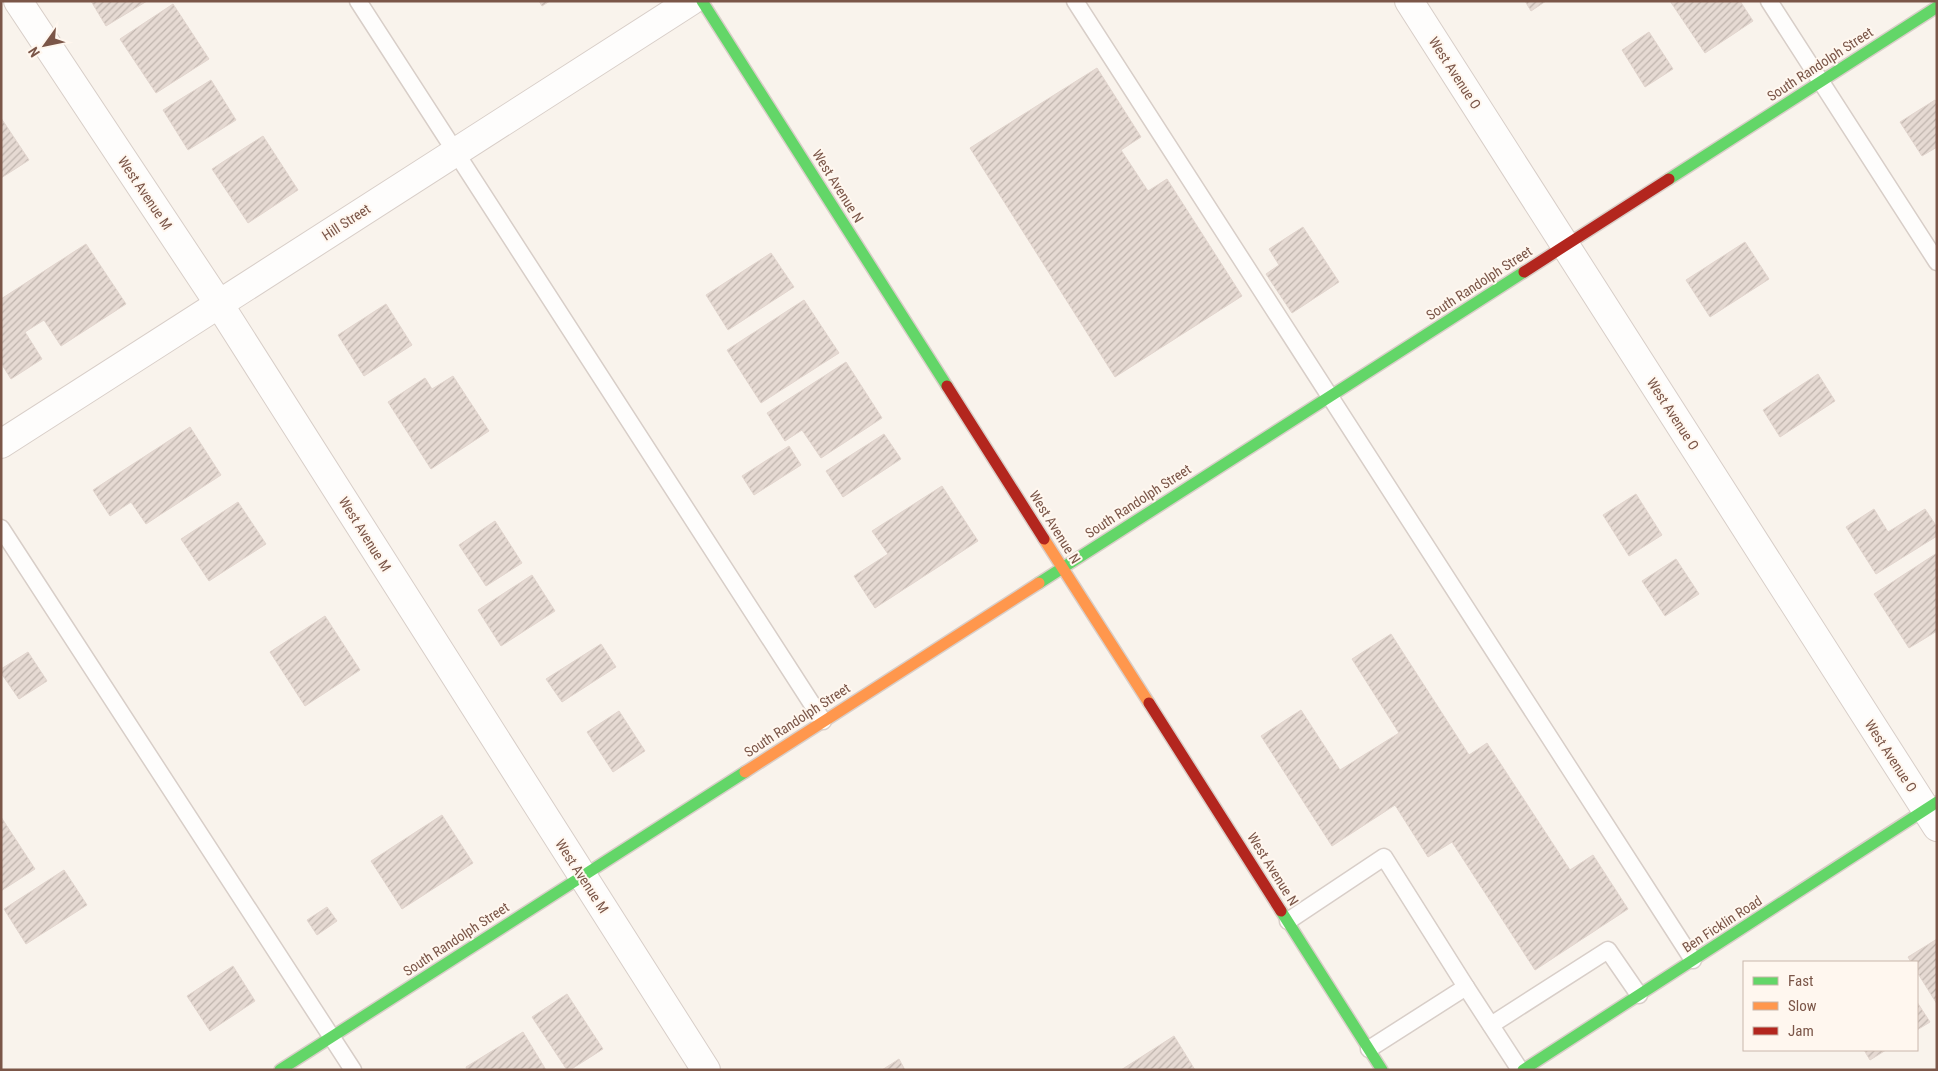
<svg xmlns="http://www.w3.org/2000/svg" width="1938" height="1071" font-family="'Roboto Condensed',sans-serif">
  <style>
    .building { fill: url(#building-hatch); stroke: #e2d5ce }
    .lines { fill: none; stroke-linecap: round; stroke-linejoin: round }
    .lane-casing { stroke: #d8cec8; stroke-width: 19 }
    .street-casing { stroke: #d8cec8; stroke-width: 30 }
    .fast-casing { stroke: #d9cec8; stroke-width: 14 }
    .slow-casing { stroke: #d9cec8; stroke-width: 14 }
    .jam-casing { stroke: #d9cec8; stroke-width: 14 }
    .lane { stroke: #fefdfc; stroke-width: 16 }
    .street { stroke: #fefdfc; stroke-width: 28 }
    .fast { stroke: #63d668; stroke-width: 11 }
    .slow { stroke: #ff974d; stroke-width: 11 }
    .jam { stroke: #b3261e; stroke-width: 11 }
    .labels { text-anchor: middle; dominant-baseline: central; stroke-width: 4; stroke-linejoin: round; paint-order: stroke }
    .street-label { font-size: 14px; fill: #7b5648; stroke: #fff7ef }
  </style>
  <defs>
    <pattern id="building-hatch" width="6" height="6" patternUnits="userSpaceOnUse" patternTransform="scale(1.25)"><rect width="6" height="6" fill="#e6dad3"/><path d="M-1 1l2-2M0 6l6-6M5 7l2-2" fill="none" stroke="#bfb4ad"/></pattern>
  </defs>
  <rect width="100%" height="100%" fill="#f9f3ec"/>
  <g class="building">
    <path d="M91 1H147L106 26Z"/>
    <path d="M539 1H550L542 6Z"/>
    <path d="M1525 1H1546L1531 11Z"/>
    <path d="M1670 1H1740L1753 21 1705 53Z"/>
    <path d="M173 4 209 59 156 93 120 39Z"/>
    <path d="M1649 32 1673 69 1645 87 1622 50Z"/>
    <path d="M1097 68 1141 137 1121 150 1148 191 1167 179 1242 296 1115 377 970 148Z"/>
    <path d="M211 80 236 120 188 150 163 110Z"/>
    <path d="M1935 100 1937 103V147L1922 156 1900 122Z"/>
    <path d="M1 118 29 160 1 178Z"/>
    <path d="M263 136 298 190 248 223 212 169Z"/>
    <path d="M1303 227 1339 282 1292 313 1266 274 1279 265 1269 249Z"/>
    <path d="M1745 242 1769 279 1710 317 1686 280Z"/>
    <path d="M86 244 126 304 61 346 44 320 25 332 42 359 11 379 1 363V299Z"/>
    <path d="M771 253 794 287 728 330 706 295Z"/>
    <path d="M804 300 839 353 761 403 727 350Z"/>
    <path d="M386 304 412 345 364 376 338 335Z"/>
    <path d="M846 362 882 418 821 458 802 430 785 441 767 413Z"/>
    <path d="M1818 374 1835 401 1780 437 1763 410Z"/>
    <path d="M453 376 489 431 431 469 388 402 425 378 432 389Z"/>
    <path d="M190 427 221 475 146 524 131 502 110 516 93 490Z"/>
    <path d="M884 434 901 459 843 497 826 471Z"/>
    <path d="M789 446 801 465 754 495 742 476Z"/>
    <path d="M942 486 978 541 875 608 854 576 888 554 872 531Z"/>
    <path d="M1636 494 1662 535 1629 556 1603 515Z"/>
    <path d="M238 502 266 544 209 581 181 539Z"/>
    <path d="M1874 509 1888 532 1925 509 1937 527V536L1876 574 1846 527Z"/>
    <path d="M495 521 522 563 486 586 459 545Z"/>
    <path d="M1937 553V631L1909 648 1874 594Z"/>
    <path d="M1676 559 1699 594 1665 616 1642 581Z"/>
    <path d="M532 575 555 611 501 646 478 610Z"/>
    <path d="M325 616 360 670 305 706 270 652Z"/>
    <path d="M1391 634 1469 755 1487 743 1570 870 1593 855 1628 909 1535 970 1452 842 1428 857 1395 805 1332 846 1261 736 1301 710 1340 770 1399 733 1352 659Z"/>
    <path d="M601 644 616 667 562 702 546 679Z"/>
    <path d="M28 652 47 681 19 699 1 673V669Z"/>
    <path d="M619 711 645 751 613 772 587 732Z"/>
    <path d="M442 815 473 863 402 909 371 861Z"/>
    <path d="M1 817 35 869 1 891Z"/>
    <path d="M64 870 87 905 26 944 4 909Z"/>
    <path d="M327 907 337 921 317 935 307 920Z"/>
    <path d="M1937 939V1004L1917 972V962H1911L1908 957Z"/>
    <path d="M233 966 255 1001 210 1031 187 996Z"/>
    <path d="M567 994 603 1049 570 1070H567L532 1017Z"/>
    <path d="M1917 1002 1930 1022 1917 1030Z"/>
    <path d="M523 1032 546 1070H467L466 1067Z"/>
    <path d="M1174 1036 1195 1070H1121Z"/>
    <path d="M1864 1050H1886L1870 1060Z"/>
    <path d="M899 1059 905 1070H882Z"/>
  </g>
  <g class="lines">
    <g class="lane-casing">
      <g id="lane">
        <path d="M358 1 823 721"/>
        <path d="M1075 1 1693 960"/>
        <path d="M1769 1 1937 262"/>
        <path d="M1 528 353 1070"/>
        <path d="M1288 921 1384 857 1466 987 1369 1049"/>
        <path d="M1466 987 1520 1070"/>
        <path d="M1491 1025 1608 950 1639 995"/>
      </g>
    </g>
    <g class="street-casing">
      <g id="street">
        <path d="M18 1 219 304 706 1070"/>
        <path d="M1409 1 1937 827"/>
        <path d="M1 444 691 1"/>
      </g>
    </g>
    <g class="fast-casing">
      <g id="fast">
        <path d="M702 1 947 386"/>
        <path d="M1669 179 1937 7"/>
        <path d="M1039 583 1524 272"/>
        <path d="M1281 911 1382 1070"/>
        <path d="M280 1070 745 772"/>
        <path d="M1523 1070 1937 802"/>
      </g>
    </g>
    <g class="slow-casing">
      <g id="slow">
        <path d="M1044 539 1149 703"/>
        <path d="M745 772 1039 583"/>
      </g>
    </g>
    <g class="jam-casing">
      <g id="jam">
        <path d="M1524 272 1669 179"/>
        <path d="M947 386 1044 539"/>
        <path d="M1149 703 1281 911"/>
      </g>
    </g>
    <use href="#lane" class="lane"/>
    <use href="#street" class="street"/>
    <use href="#fast" class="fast"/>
    <use href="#slow" class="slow"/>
    <use href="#jam" class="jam"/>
  </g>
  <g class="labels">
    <g class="street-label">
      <text transform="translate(1820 64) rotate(-33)">South Randolph Street</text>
      <text transform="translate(1455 73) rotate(57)">West Avenue O</text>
      <text transform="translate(838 186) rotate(58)">West Avenue N</text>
      <text transform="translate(145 193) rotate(56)">West Avenue M</text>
      <text transform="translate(346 222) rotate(-33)">Hill Street</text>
      <text transform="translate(1479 283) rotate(-33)">South Randolph Street</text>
      <text transform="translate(1673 414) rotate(57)">West Avenue O</text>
      <text transform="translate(1138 501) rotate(-33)">South Randolph Street</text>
      <text transform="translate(1055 527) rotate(58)">West Avenue N</text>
      <text transform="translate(365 534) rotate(58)">West Avenue M</text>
      <text transform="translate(797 720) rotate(-33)">South Randolph Street</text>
      <text transform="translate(1891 756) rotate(57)">West Avenue O</text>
      <text transform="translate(1273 869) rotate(58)">West Avenue N</text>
      <text transform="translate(582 876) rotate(57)">West Avenue M</text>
      <text transform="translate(1722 924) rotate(-33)">Ben Ficklin Road</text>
      <text transform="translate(456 939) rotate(-33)">South Randolph Street</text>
    </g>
  </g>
  <rect width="1938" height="1071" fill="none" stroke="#7b5648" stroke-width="5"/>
  <rect x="1743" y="961" width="175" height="90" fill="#fff7ef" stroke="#cab7ac"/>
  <rect x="1753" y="977" width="25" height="8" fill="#63d668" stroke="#cab7ac"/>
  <text x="1788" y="986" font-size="15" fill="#7b5648">Fast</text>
  <rect x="1753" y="1002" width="25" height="8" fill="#ff974d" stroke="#cab7ac"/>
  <text x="1788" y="1011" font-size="15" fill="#7b5648">Slow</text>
  <rect x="1753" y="1027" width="25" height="8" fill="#b3261e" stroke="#cab7ac"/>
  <text x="1788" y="1036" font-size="15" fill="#7b5648">Jam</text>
  <g transform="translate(45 45) rotate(237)" stroke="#fff7ef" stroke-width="4" paint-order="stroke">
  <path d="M0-4L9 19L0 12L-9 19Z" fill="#7b5648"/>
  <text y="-8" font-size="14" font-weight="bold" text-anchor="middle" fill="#7b5648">N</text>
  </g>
</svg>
